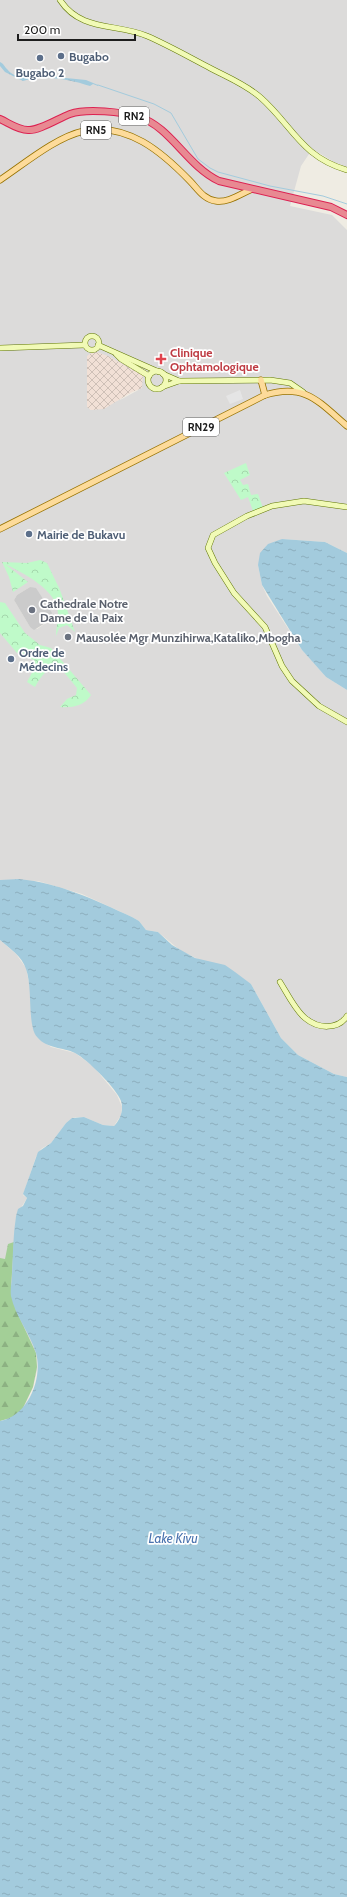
<svg xmlns="http://www.w3.org/2000/svg" width="347" height="1897" font-family="Cabin,sans-serif">
  <style>
    .residential { fill: #dcdbda; fill-rule: evenodd }
    .religious { fill: #cbcbcb }
    .military { fill: url(#military-cross-hatch) }
    .forest { fill: url(#forest-firs) }
    .park { fill: url(#park-crowns) }
    .parking { fill: #e5e5e5 }
    .water { fill: url(#water-ripples) }
    .lines { fill: none; stroke-linecap: round; stroke-linejoin: round }
    .stream { stroke: #a3cbdd; stroke-width: 1 }
    .secondary-casing { stroke: #5f7603; stroke-width: 6 }
    .primary-casing { stroke: #977200; stroke-width: 7 }
    .highway-casing { stroke: #dc2151; stroke-width: 8 }
    .secondary { stroke: #f1fab6; stroke-width: 5 }
    .primary { stroke: #fddb9a; stroke-width: 5.5 }
    .highway { stroke: #e88992; stroke-width: 6 }
    .service-dot { fill: #5c6f8a; stroke: #fff; stroke-width: 1.5 }
    .health-dot { fill: #e0444e; stroke: #fff; stroke-width: 1.5 }
    .worship-dot { fill: #6b7280; stroke: #fff; stroke-width: 1.5 }
    .labels { text-anchor: middle; dominant-baseline: central; stroke-width: 3.5; stroke-linejoin: round; paint-order: stroke }
    .shield { fill: #fff; stroke: #616161; stroke-width: 1 }
    .shield-label { font-size: 11px; font-weight: bold; fill: #1d1d1d }
    .service-label { font-size: 12px; font-weight: bold; fill: #4e5e75; stroke: #fff; text-anchor: start }
    .health-label { font-size: 12px; font-weight: bold; fill: #be3a42; stroke: #fff; text-anchor: start }
    .worship-label { font-size: 12px; font-weight: bold; fill: #5b616d; stroke: #fff; text-anchor: start }
    .water-label { font-size: 13px; font-style: italic; fill: #4972ae; stroke: #fff }
  </style>
  <defs>
    <pattern id="military-cross-hatch" width="8" height="8" patternUnits="userSpaceOnUse"><rect width="8" height="8" fill="#f1e0d6"/><path d="M0 0l8 8M0 8l8-8" fill="none" stroke="#cec0b7"/></pattern>
    <pattern id="forest-firs" width="22" height="20" patternUnits="userSpaceOnUse"><rect width="22" height="20" fill="#a3cf97"/><path d="M5 1l3.5 6h-7zM16 11l3.5 6h-7z" fill="#8cb182"/></pattern>
    <pattern id="park-crowns" width="20" height="18" patternUnits="userSpaceOnUse"><rect width="20" height="18" fill="#bffac9"/><path d="M2 6a3 3 0 1 1 6 0M12 15a3 3 0 1 1 6 0" fill="none" stroke="#a4d6ac"/></pattern>
    <pattern id="water-ripples" width="26" height="14" patternUnits="userSpaceOnUse"><rect width="26" height="14" fill="#a3cbdd"/><path d="M2 4q2-2 4 0t4 0M15 11q2-2 4 0t4 0" fill="none" stroke="#8caebd"/></pattern>
  </defs>
  <rect width="100%" height="100%" fill="#efece3"/>
  <g class="residential">
    <path d="M0 0H347V167L334 162 316 151H311L301 166 290 206 332 215 347 230V553L325 542 282 539 258 565 262 585 267 596 302 650 326 677 347 690V1077L334 1074 298 1055 281 1038 251 984 181 951 158 932 146 930 139 921 132 917 82 894 38 881 0 880ZM87 357 142 388 122 399 91 410 87 407ZM30 587 52 619 37 629 30 627 14 600 17 595Z"/>
    <path d="M0 940 16 954 26 968 32 997V1026L37 1037 51 1047 75 1053 93 1066 117 1095 122 1107 121 1115 114 1126 103 1125 84 1117H74L66 1123 51 1143 41 1149 36 1157 23 1195 27 1198 16 1216 13 1259 36 1353 37 1370 33 1387 24 1407 21 1412 0 1421Z"/>
  </g>
  <path class="religious" d="M30 587 36 588 52 613 50 620 34 630 30 627 14 600 17 595Z"/>
  <path class="military" d="M94 351 108 356 143 375 142 388 130 393 104 409 91 410 87 407V356Z"/>
  <path class="forest" d="M14 1242 11 1288 16 1310 36 1353 37 1367 33 1387 21 1412 14 1417 0 1421V1258L5 1259 8 1244Z"/>
  <g class="park">
    <path d="M246 463 250 475 240 480 243 485 248 484 251 495 258 494 263 508 253 511 248 497 241 500 224 473Z"/>
    <path d="M40 560 47 563 60 590 75 632 67 625 59 628 56 636C56 628 58 621 58 614 58 590 23 573 5 564L28 582 13 592 9 577 2 562 27 563Z"/>
    <path d="M0 602 5 603 25 633 40 645 51 648 91 695C84 706 72 708 60 707L67 699 76 695 77 688 63 671 64 667 62 665C48 666 41 676 35 687L27 682 36 665 34 660 17 653 0 633Z"/>
  </g>
  <path class="parking" d="M240 390 243 399 230 404 226 396Z"/>
  <g class="water">
    <path d="M0 62C4 64 4 66 7 69 15 79 28 79 37 73L56 77 86 80 98 85V86L93 84 90 86C69 79 44 74 23 81L5 72 0 66Z"/>
    <path d="M282 539 325 542 347 553V690L326 677 302 650 262 585 258 565 260 553 268 544Z"/>
    <path d="M19 879C60 883 95 900 132 917L139 921 146 930 158 932 172 945 195 958 225 965 235 972 251 984 281 1038 298 1055 334 1074 347 1077V1897H0V1421C28 1416 43 1379 36 1353 30 1333 15 1316 11 1296 10 1289 12 1281 12 1275 13 1255 13 1235 16 1216L18 1209 23 1206 27 1198 23 1194 38 1152 51 1143 66 1123 72 1118 84 1117 103 1125 114 1126C120 1120 124 1110 121 1101 117 1089 87 1059 75 1053 63 1047 47 1049 37 1037 27 1026 33 988 26 969 22 956 10 949 0 940V880Z"/>
  </g>
  <g class="lines">
    <g class="stream">
      <path d="M55 77 62 78"/>
      <path d="M98 85 154 104 171 113 198 159 210 168 218 172 270 186 323 196 347 204"/>
    </g>
    <g class="secondary-casing">
      <g id="secondary">
        <path d="M60 0C81 32 116 23 147 36 168 45 189 57 210 68 227 77 245 84 260 97 292 125 301 157 347 170"/>
        <circle cx="92" cy="343" r="7"/>
        <path d="M98 345 159 372"/>
        <path d="M0 348 85 345"/>
        <path d="M116 354 121 359 149 376"/>
        <circle cx="157" cy="380" r="9"/>
        <path d="M163 374 179 381"/>
        <path d="M162 387 179 381 270 380 290 383 303 392"/>
        <path d="M347 507 304 501 272 506 247 516 213 535 208 548 215 563 234 593 265 627 282 666 292 681 319 706 347 722"/>
        <path d="M280 982C287 993 295 1010 305 1018 318 1029 338 1030 347 1016"/>
      </g>
    </g>
    <g class="primary-casing">
      <g id="primary">
        <path d="M0 180C24 164 56 137 84 131 127 122 162 152 190 181 197 188 204 200 216 201 227 203 239 195 250 190"/>
        <path d="M261 380 265 395"/>
        <path d="M0 529 265 395C305 383 318 401 347 426"/>
      </g>
    </g>
    <g class="highway-casing">
      <path id="highway" d="M0 119C9 123 18 130 28 130 39 131 59 118 70 114 87 108 122 112 139 117 171 127 186 165 219 181L331 207 347 215"/>
    </g>
    <use href="#secondary" class="secondary"/>
    <use href="#primary" class="primary"/>
    <use href="#highway" class="highway"/>
  </g>
  <g class="service-dot">
    <circle cx="61" cy="56" r="4"/>
    <circle cx="40" cy="58" r="4"/>
    <circle cx="29" cy="534" r="4"/>
    <circle cx="11" cy="659" r="4"/>
  </g>
  <path class="health-dot" d="M159 353h4v4h4v4h-4v4h-4v-4h-4v-4h4z"/>
  <g class="worship-dot">
    <circle cx="32" cy="610" r="4"/>
    <circle cx="68" cy="637" r="4"/>
  </g>
  <g class="labels">
    <g class="shield">
      <rect x="119" y="107" width="30" height="18" rx="3"/>
      <rect x="81" y="121" width="30" height="18" rx="3"/>
      <rect x="183" y="418" width="36" height="18" rx="3"/>
    </g>
    <g class="shield-label">
      <text x="134" y="116">RN2</text>
      <text x="96" y="130">RN5</text>
      <text x="201" y="427">RN29</text>
    </g>
    <g class="service-label">
      <text x="69" y="56">Bugabo</text>
      <text x="40" y="72" text-anchor="middle">Bugabo 2</text>
      <text x="37" y="534">Mairie de Bukavu</text>
      <text x="19" y="652">Ordre de<tspan x="19" dy="14">Médecins</tspan></text>
    </g>
    <g class="health-label">
      <text x="170" y="352">Clinique<tspan x="170" dy="14">Ophtamologique</tspan></text>
    </g>
    <g class="worship-label">
      <text x="40" y="603">Cathedrale Notre<tspan x="40" dy="14">Dame de la Paix</tspan></text>
      <text x="76" y="637">Mausolée Mgr Munzihirwa,Kataliko,Mbogha</text>
    </g>
    <g class="water-label">
      <text x="173" y="1538">Lake Kivu</text>
    </g>
  </g>
  <path d="M18 34v6h117v-6" fill="none" stroke="#1d1d1d" stroke-width="2"/>
  <text x="24" y="34" font-size="12" fill="#1d1d1d" stroke="#ffffff" stroke-width="3" paint-order="stroke">200 m</text>
</svg>
